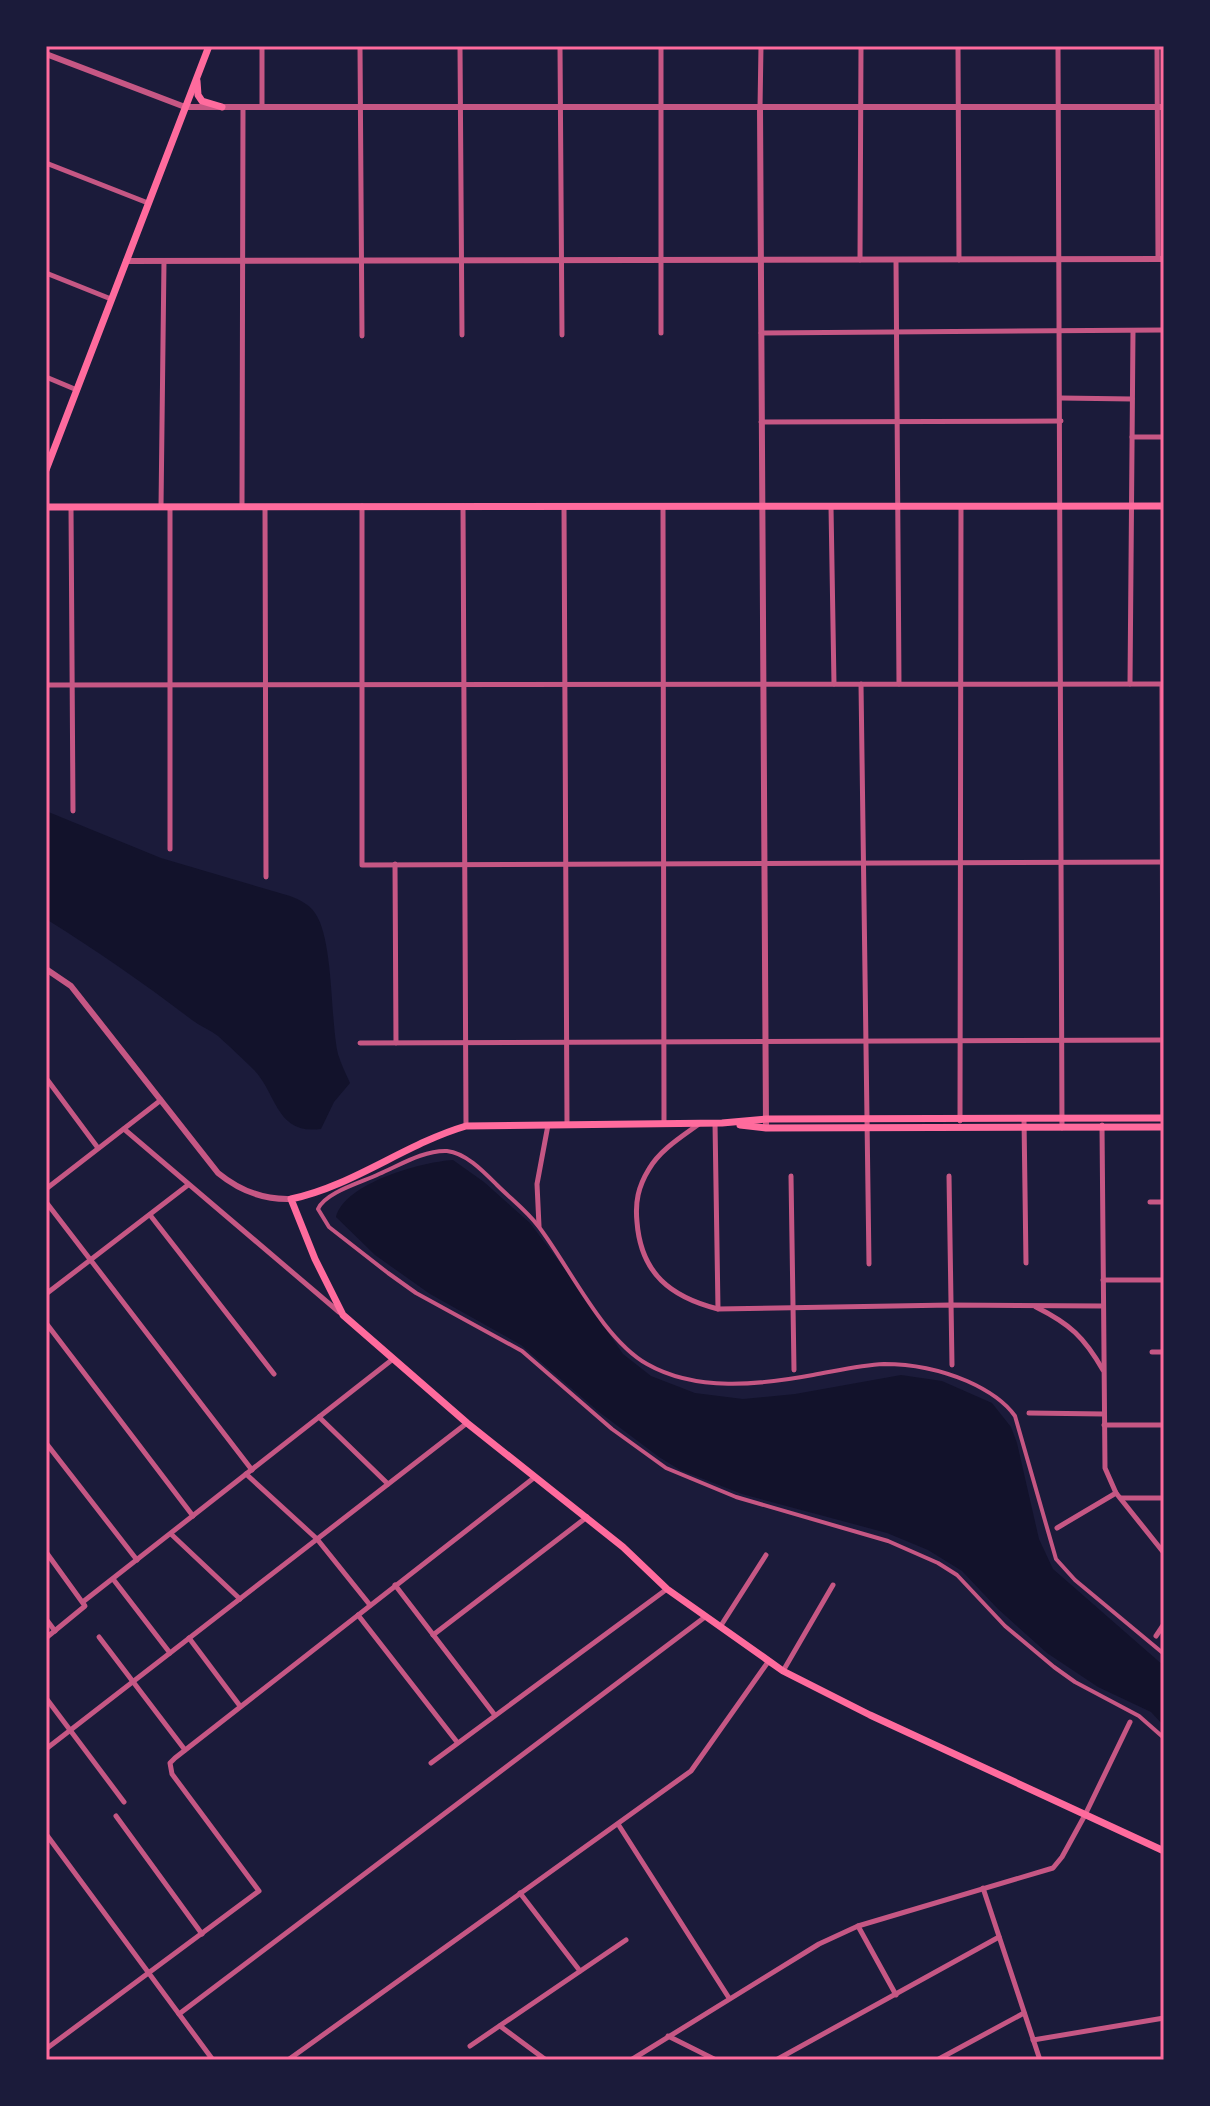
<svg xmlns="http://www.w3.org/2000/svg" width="1210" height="2106" font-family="'Archivo Narrow',sans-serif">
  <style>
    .water { fill: #12122b }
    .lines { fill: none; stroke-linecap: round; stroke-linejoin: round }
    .pedestrian { stroke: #c65784; stroke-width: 4 }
    .minor { stroke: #c65784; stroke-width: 5 }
    .tertiary { stroke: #c65784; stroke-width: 6 }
    .secondary { stroke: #ff6b9d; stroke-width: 7 }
    .neatline { fill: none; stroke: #ff6b9d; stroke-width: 3 }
  </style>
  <rect width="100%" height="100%" fill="#1b1b3a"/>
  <g class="water">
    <path d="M46 811 161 858 290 896C300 900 309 904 315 913 334 940 330 1019 338 1054 341 1064 346 1074 350 1083L334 1102 321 1129C276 1135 277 1094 254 1070 244 1060 228 1045 218 1036 210 1030 200 1026 192 1020 145 984 97 951 46 919Z"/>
    <path d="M453 1160 484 1182 530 1223 564 1268 623 1354 651 1376 695 1393 743 1399 795 1394 901 1375 942 1381 992 1403 1011 1427 1017 1443 1039 1539 1053 1569 1164 1666V1726L1151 1712 1098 1687 1047 1653 998 1609 962 1571 928 1550 887 1533 742 1494 680 1470 659 1457 599 1412 521 1345 430 1294 375 1255 336 1217C345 1183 421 1162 453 1160Z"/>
  </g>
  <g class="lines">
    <path class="pedestrian" d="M1164 1654 1075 1580 1056 1559 1015 1416C1003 1399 985 1389 967 1381 941 1370 913 1364 884 1364 860 1365 836 1371 813 1375 759 1385 696 1392 647 1364 603 1339 570 1268 539 1227 527 1211 511 1199 497 1185 484 1172 466 1153 447 1151 424 1150 400 1165 379 1174 363 1182 325 1192 318 1209L329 1227 388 1273 416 1293 522 1351 612 1429 666 1468 736 1497 888 1541 938 1563 957 1575 1005 1626 1054 1667 1075 1682 1139 1716 1164 1738"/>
    <g class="minor">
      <path d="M262 46V107"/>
      <path d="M360 46 362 336"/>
      <path d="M460 46 462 335"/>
      <path d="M560 46 562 335"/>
      <path d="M661 46V333"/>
      <path d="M958 46 959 260"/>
      <path d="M1058 46 1062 1128"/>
      <path d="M1157 46 1158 259"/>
      <path d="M760 108 761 46"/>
      <path d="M46 163 148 203"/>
      <path d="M860 260 861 46"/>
      <path d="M896 260 899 684"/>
      <path d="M46 273 111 299"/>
      <path d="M761 333 1164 330"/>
      <path d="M46 377 77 390"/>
      <path d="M1061 398 1132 399"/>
      <path d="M761 422 1061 421"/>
      <path d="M1132 437H1164"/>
      <path d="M362 506V865L1164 862"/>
      <path d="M463 506 466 1126"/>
      <path d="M663 506 664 1124"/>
      <path d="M71 507 73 811"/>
      <path d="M161 507 164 261"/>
      <path d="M242 507 243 107"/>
      <path d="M265 507 266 877"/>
      <path d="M564 507 567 1125"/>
      <path d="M831 507 834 684"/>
      <path d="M861 684 869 1264"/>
      <path d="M1130 684 1133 331"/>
      <path d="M1162 684 1163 1119"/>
      <path d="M46 685 1164 684"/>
      <path d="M170 849V507"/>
      <path d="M395 864 396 1043"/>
      <path d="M360 1043 1164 1040"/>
      <path d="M46 1078 98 1148"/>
      <path d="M1024 1119 1026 1263"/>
      <path d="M960 1121 961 507"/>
      <path d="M715 1123 718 1309"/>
      <path d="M699 1124C681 1137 660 1150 649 1169 638 1187 635 1202 637 1222 641 1274 671 1297 718 1309L951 1305 1103 1306"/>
      <path d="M1102 1125 1105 1468 1116 1493 1164 1553"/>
      <path d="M124 1129 339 1312"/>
      <path d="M791 1176 794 1370"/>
      <path d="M949 1176 952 1365"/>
      <path d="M46 1189 161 1100"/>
      <path d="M46 1202 252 1470"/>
      <path d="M1150 1202H1164"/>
      <path d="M150 1215 274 1374"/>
      <path d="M539 1226 537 1184 548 1125"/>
      <path d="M1103 1280H1164"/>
      <path d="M46 1294 188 1185"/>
      <path d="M1036 1307C1070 1324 1084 1337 1103 1370"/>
      <path d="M46 1323 193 1516"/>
      <path d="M1152 1352H1164"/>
      <path d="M1029 1413 1104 1414"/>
      <path d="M319 1417 388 1484"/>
      <path d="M1104 1425H1164"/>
      <path d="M46 1443 137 1560"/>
      <path d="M246 1474 317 1539 370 1605"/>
      <path d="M1121 1498H1164"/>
      <path d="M1057 1528 1116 1493"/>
      <path d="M171 1534 240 1599"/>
      <path d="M46 1552 85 1606 46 1638"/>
      <path d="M113 1579 170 1653"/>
      <path d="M395 1585 494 1714"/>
      <path d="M84 1601 393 1359"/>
      <path d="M358 1615 457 1742"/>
      <path d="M46 1619 55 1631"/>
      <path d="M720 1627 766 1555"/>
      <path d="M433 1635 587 1517"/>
      <path d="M1156 1636 1164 1624"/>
      <path d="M99 1637 185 1750"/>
      <path d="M189 1638 240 1706"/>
      <path d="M783 1671 833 1585"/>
      <path d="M46 1698 124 1802"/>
      <path d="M46 1749 467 1423"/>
      <path d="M431 1763 667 1589"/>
      <path d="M116 1816 202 1934"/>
      <path d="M618 1824 729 1998"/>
      <path d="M46 1834 213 2060"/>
      <path d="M983 1888 1040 2060"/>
      <path d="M520 1893 580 1971"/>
      <path d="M858 1926 896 1995"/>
      <path d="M179 2014 705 1617"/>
      <path d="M500 2026 546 2060"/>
      <path d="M668 2036 716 2060"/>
      <path d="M1033 2040 1164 2018"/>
      <path d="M470 2046 626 1940"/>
      <path d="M46 2049 259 1891 172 1774 170 1763 175 1758 535 1477"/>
      <path d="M288 2060 691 1771 768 1662"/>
      <path d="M631 2060 819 1944 858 1926 1053 1868 1062 1857 1085 1815 1130 1722"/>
      <path d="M776 2060 999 1937"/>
      <path d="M937 2060 1024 2013"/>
    </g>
    <g class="tertiary">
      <path d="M46 54 185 107H1164"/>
      <path d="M760 108 766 1128"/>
      <path d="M126 261 1164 259"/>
      <path d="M46 969 71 986 218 1173C240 1191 263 1200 291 1199"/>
    </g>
    <g class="secondary">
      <path d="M197 81 198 95 202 101 222 107"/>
      <path d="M46 470 209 46"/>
      <path d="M46 507 1164 506"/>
      <path d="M1164 1118 766 1119 722 1123 466 1126C405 1144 353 1186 291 1199L315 1259 343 1315 467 1423 623 1547 667 1589 783 1671 870 1715 1164 1851"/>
      <path d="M740 1125 766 1128 1164 1127"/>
    </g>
  </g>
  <rect width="1210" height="2106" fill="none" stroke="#1b1b3a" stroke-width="96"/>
  <rect x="48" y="48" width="1114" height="2010" class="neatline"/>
</svg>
